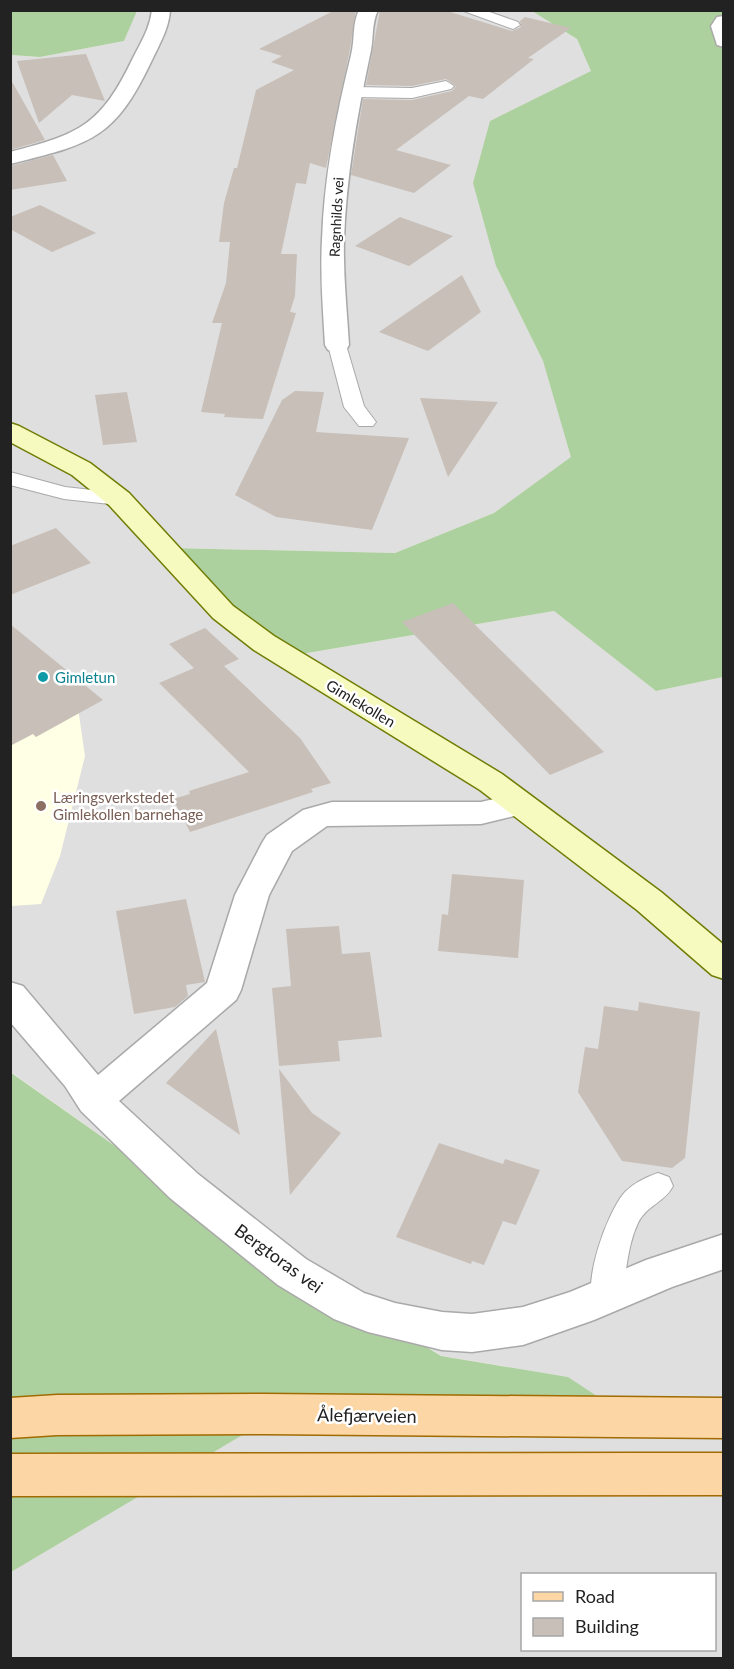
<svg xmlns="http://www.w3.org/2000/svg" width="734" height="1669" font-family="Lato,sans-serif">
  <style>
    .residential { fill: #e0dfdf; fill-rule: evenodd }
    .education { fill: #ffffe5 }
    .forest { fill: #add19e }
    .building { fill: #c7bfb8 }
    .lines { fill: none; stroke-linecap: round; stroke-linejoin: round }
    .lane-casing { stroke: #a9a9a9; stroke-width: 2 }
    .street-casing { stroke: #a9a9a9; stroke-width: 3 }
    .secondary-casing { stroke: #707d05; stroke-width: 3 }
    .primary-casing { stroke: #a06b00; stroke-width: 3 }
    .lane { fill: #fff; fill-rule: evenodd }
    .street { fill: #fff; fill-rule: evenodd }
    .secondary { fill: #f7fabf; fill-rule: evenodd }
    .primary { fill: #fcd6a4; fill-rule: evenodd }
    .culture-dot { fill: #0f9aa8; stroke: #fff; stroke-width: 2 }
    .education-dot { fill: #8d6e63; stroke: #fff; stroke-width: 2 }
    .labels { text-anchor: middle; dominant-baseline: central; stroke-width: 5; stroke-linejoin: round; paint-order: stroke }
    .far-street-label { font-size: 14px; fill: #222; stroke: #fff }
    .culture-label { font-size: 15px; fill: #0d838f; stroke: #fff; text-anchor: start }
    .street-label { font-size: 15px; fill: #222; stroke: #fff }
    .education-label { font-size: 15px; fill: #785e54; stroke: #fff; text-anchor: start }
    .near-street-label { font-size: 18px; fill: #222; stroke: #fff }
  </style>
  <rect width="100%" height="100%" fill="#f2efe9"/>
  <path class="residential" d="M137 11H532L577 39 592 71 490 121 496 266 543 361 572 457 494 513 395 553 172 548 279 658 554 611 656 691 723 677V1658H11L10 1572 256 1427 568 1377 442 1356 186 1196 11 1072V55L40 57 124 41ZM522 1574H714V1650H522Z"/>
  <path class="education" d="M11 646 73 674 85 756 60 856 41 904 11 906Z"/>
  <g class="forest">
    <path d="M719 10 723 13V677L656 691 554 611 278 658 171 548 395 553 494 513 571 457 543 361 496 266 473 183 490 121 591 71 577 39 532 11Z"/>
    <path d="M10 11 11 10 137 11 124 41 40 57 11 55Z"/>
    <path d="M10 1072 186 1196 441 1356 568 1377 612 1406 256 1427 11 1572Z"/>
  </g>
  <g class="building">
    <path d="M335 10H356L350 49 326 168 310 163 306 184 296 183 281 254H297L295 296 290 312 296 313 263 419 224 417 225 414 201 412 222 323H212L226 283 230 242H219L224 203 234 168H237L256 90 294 70 271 62 282 56 259 49Z"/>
    <path d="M380 10H444L512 31 521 27 520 21 525 17 571 28 528 58 534 59 483 99 469 96 396 150 451 165 414 193 351 175 363 99 412 100 452 91 456 86 446 79 412 86 366 85Z"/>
    <path d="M86 54 105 101 72 95 39 123 17 61Z"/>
    <path d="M10 78 45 140 10 150Z"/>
    <path d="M53 155 67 181 10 190V166Z"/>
    <path d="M40 205 96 233 52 252 10 229V217Z"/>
    <path d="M400 217 453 236 409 266 355 246Z"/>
    <path d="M462 275 481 312 428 351 379 332Z"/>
    <path d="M295 391 324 392 316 432 409 438 372 530 276 517 235 495 282 400Z"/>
    <path d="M127 392 137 442 103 445 95 395Z"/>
    <path d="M420 398 498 402 448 477Z"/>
    <path d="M56 528 91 563 10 595V546Z"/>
    <path d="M453 603 604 752 550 775 402 622Z"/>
    <path d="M10 624 103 700 36 737 33 734 10 746Z"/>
    <path d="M205 628 239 659 224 666 300 738 331 783 311 789 313 792 190 832 173 799 190 794 189 791 249 772 159 683 194 668 169 644Z"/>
    <path d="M452 874 524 880 518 958 438 951 442 914 448 915Z"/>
    <path d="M186 899 205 982 186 985 188 996 175 1007 134 1014 116 911Z"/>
    <path d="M339 926 342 954 370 952 382 1037 338 1041 340 1061 279 1066 272 988 291 986 286 929Z"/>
    <path d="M639 1002 700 1012 685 1158 672 1168 622 1161 578 1092 585 1047 598 1049 604 1006 638 1011Z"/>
    <path d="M216 1029 240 1135 166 1083Z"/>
    <path d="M279 1069 312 1113 341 1133 290 1195Z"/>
    <path d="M439 1143 503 1164 505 1159 540 1170 516 1225 503 1221 484 1265 472 1261 471 1264 396 1237Z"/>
  </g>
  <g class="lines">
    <g class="lane-casing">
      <g id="lane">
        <path d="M461 10H484L518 22 520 25 513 29Z"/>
        <path d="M446 81 454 86 451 89 412 98 354 97 346 92 354 87 412 88Z"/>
        <path d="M337 339 344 341 346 345 364 406 376 422 373 426H359L344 407 328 345 330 341Z"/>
        <path d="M10 472 65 487 119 493 126 495 129 499 126 503 119 505 64 499 10 485Z"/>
        <path d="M658 1173 669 1177 673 1186C665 1202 646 1206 638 1223 625 1250 628 1281 616 1307L605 1311 594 1307C582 1283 607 1212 625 1192 634 1183 646 1177 658 1173Z"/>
      </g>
    </g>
    <g class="street-casing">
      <g id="street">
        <path d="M152 10H170C169 29 159 45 151 62 114 140 90 144 10 164V152C80 134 101 125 133 58 141 42 150 28 152 10Z"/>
        <path d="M359 10H378C371 24 374 41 370 55 357 116 346 178 344 240 343 275 347 310 349 345L346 350 337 352 328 350 325 345C323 310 320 275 322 240 324 177 336 116 351 55 355 40 352 24 359 10Z"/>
        <path d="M724 16V47L717 45 711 26 717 17Z"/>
        <path d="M520 793 531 796 536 804 531 812 481 824 327 826 292 851 269 895 241 990 236 1000 119 1101 198 1174 306 1259 364 1293 395 1303 442 1312 472 1314 523 1307 570 1292 646 1260 724 1234V1269L672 1287 594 1320 523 1345 472 1352 442 1350 368 1332 334 1319 278 1285 170 1198 81 1111 65 1086 10 1022V982L23 986 98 1075 207 983 235 895 262 843 267 835 303 810 332 802H481Z"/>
      </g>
    </g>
    <g class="secondary-casing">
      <path id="secondary" d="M10 423 19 426 90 463 129 493 233 606 274 636 502 774 661 892 724 945V979L712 975 637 910 480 790 254 650 213 618 109 505 72 475 10 442Z"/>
    </g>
    <g class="primary-casing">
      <g id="primary">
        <path d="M264 1394 724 1398V1438L264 1434 57 1435 10 1438V1398L57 1395Z"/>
        <path d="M635 1453H724V1495L10 1496V1454Z"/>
      </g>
    </g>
    <use href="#lane" class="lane"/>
    <use href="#street" class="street"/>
    <use href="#secondary" class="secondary"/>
    <use href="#primary" class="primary"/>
  </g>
  <circle class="culture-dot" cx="43" cy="677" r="6"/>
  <circle class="education-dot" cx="41" cy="806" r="6"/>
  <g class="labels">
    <g class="far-street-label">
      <text transform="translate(336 217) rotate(-87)">Ragnhilds vei</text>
    </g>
    <g class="culture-label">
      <text x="55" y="677">Gimletun</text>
    </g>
    <g class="street-label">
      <text transform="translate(361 703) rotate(31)">Gimlekollen</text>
    </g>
    <g class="education-label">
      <text x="53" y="797">Læringsverkstedet<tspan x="53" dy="17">Gimlekollen barnehage</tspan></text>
    </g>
    <g class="near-street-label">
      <text transform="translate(279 1258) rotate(36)">Bergtoras vei</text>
      <text transform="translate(367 1415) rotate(1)">Ålefjærveien</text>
    </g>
  </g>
  <rect width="734" height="1669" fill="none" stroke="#222222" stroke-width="24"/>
  <rect x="521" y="1573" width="195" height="78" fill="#ffffff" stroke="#a7a7a7" stroke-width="1.5"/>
  <rect x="533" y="1592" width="30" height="9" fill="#fcd6a4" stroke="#a7a7a7" stroke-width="1.5"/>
  <text x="575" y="1603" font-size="18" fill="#222222">Road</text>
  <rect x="533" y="1618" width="30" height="18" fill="#c7bfb8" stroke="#a7a7a7" stroke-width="1.5"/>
  <text x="575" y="1633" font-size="18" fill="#222222">Building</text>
</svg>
